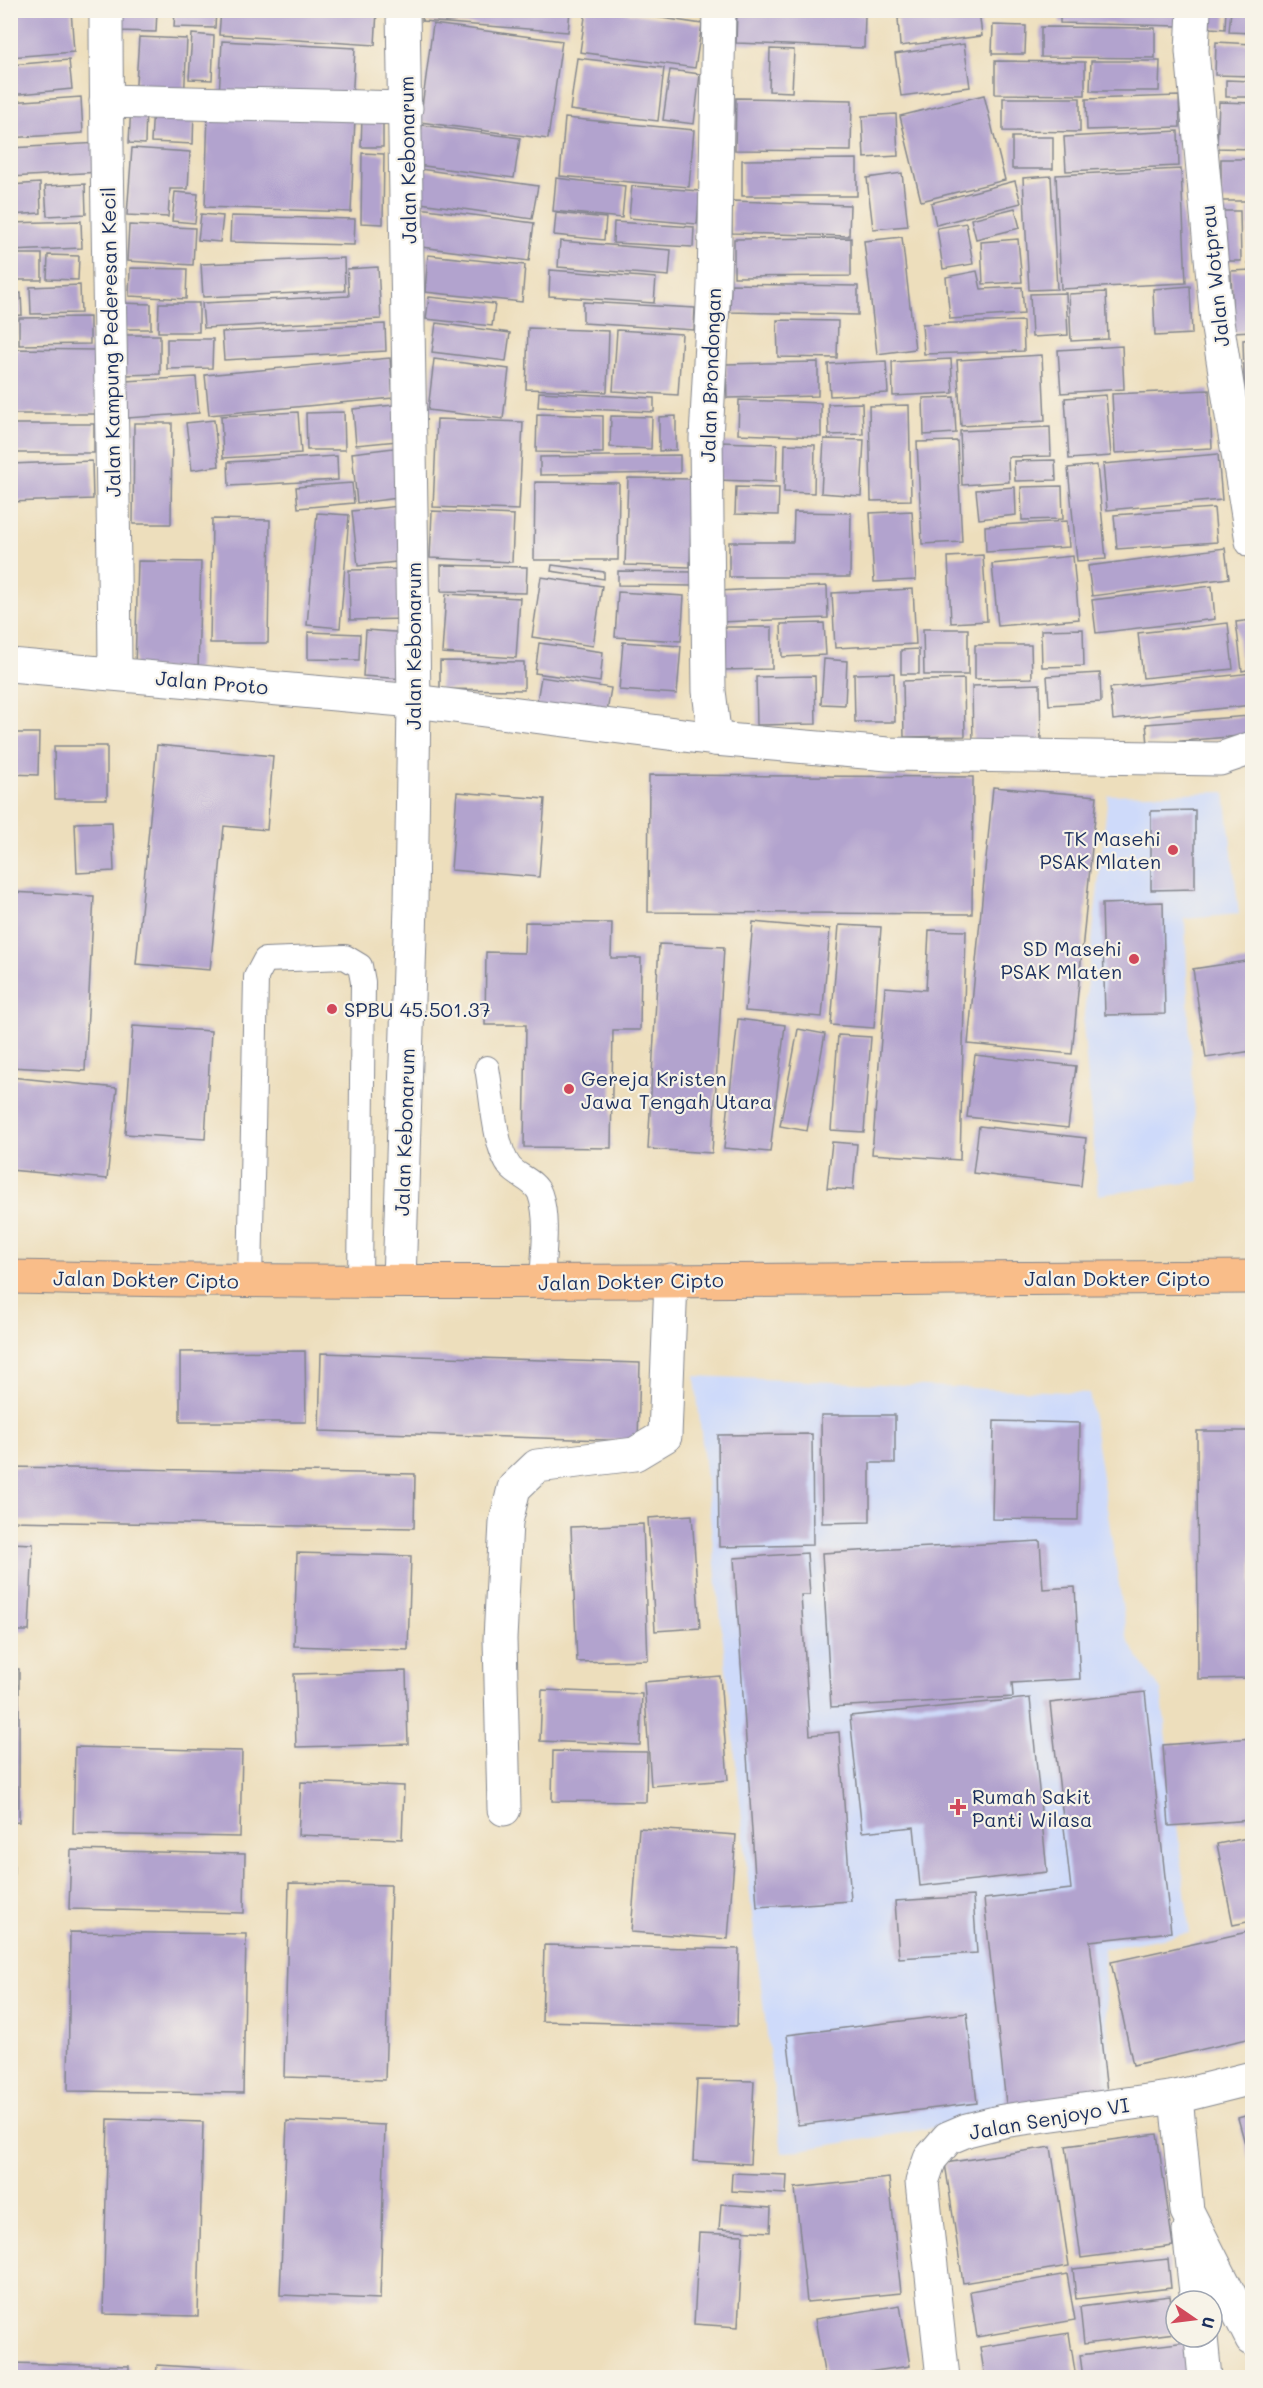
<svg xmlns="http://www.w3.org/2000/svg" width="1263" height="2388" font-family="Mali,sans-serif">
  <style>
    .built { fill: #cedafa }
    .building { fill: #b2a3ce }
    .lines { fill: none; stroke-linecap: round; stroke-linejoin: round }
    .lane-casing { stroke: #84868d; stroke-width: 26 }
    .street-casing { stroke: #84868d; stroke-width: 35 }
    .highway-casing { stroke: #84868d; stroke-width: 35 }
    .lane { stroke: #fff; stroke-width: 24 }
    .street { stroke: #fff; stroke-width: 33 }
    .highway { stroke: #f9bd89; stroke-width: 33 }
    .poi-dot { fill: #d1495b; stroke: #f7f3e8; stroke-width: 2 }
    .labels { text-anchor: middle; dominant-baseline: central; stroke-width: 4.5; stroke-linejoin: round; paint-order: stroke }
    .street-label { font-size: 20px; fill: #1b2f5e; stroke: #f7f3e8 }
    .poi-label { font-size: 20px; fill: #1b2f5e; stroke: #f7f3e8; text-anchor: start }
  </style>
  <rect width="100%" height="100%" fill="#f7f3e8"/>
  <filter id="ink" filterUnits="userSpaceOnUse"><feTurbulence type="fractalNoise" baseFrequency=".0167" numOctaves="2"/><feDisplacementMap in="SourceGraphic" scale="12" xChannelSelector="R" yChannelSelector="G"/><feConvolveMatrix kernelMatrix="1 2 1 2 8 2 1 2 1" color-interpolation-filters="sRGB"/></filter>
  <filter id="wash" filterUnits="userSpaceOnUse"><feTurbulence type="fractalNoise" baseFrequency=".008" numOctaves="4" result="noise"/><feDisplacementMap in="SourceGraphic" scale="24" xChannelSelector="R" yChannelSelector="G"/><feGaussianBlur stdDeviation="1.35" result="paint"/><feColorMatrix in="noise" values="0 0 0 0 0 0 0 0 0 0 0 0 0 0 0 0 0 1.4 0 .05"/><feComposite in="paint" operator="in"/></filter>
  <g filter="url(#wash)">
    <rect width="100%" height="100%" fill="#eddebc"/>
    <g class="built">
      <path d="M1225 792 1239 914 1185 919 1189 1023 1199 1181 1098 1195 1083 1024 1108 795Z"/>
      <path d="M695 1376 1089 1393 1128 1642 1161 1690 1190 1933 1103 1949 1113 2098 782 2153 753 1924Z"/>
    </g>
    <g id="blocks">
      <g class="building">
        <path d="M10 10H71L74 52 10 57Z"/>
        <path d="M119 10H157L156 32 118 31Z"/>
        <path d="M175 10H216L215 28 174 27Z"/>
        <path d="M221 10H377L375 45 219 35Z"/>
        <path d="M423 10H570L568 32 422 21Z"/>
        <path d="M586 10H608L702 24 695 68 580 52Z"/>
        <path d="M737 10 865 15 864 48 736 43Z"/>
        <path d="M962 10H979L982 36 900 46 898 18Z"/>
        <path d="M1060 10H1180L1179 26 1060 23Z"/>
        <path d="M1210 10H1226L1225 29 1210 28Z"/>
        <path d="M1231 10H1252V33L1229 32Z"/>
        <path d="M433 24 562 41 548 139 420 122Z"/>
        <path d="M993 25 1026 26 1025 54H992Z"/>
        <path d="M1041 27 1155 28V58L1041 57Z"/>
        <path d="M192 34 214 36 212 80 189 79Z"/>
        <path d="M139 37 187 39 184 102 135 99Z"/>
        <path d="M222 41 355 48 352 104 219 96Z"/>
        <path d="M1216 42 1252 44V76L1215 75Z"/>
        <path d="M964 44 970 87 901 96 895 54Z"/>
        <path d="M770 49 794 50 792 92 769 91Z"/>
        <path d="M577 58 664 68 658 121 570 110Z"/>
        <path d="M69 60 72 89 10 95V65Z"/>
        <path d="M995 61 1085 62V95L995 94Z"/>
        <path d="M1091 61H1160L1159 91H1090Z"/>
        <path d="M670 70 700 74 694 124 663 120Z"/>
        <path d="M1226 80 1252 81V97H1226Z"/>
        <path d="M984 95 1005 180 921 201 900 116Z"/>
        <path d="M1179 96 1180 127 1087 130 1086 99Z"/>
        <path d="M81 97 83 133 10 138V102Z"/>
        <path d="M736 98 852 100 851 151 735 150Z"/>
        <path d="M1003 98H1080V132L1003 131Z"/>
        <path d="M1219 102 1252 103V149L1217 148Z"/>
        <path d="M131 105 146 106 145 144 129 143Z"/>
        <path d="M153 107 194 109 193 144 151 142Z"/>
        <path d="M208 112 355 118 351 212 205 207Z"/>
        <path d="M896 114 898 156 864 158 862 116Z"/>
        <path d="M362 118H383V147H361Z"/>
        <path d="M565 118 694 130 689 187 560 176Z"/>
        <path d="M422 125 520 138 514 178 417 165Z"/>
        <path d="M1178 131 1179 166 1066 171 1064 137Z"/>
        <rect x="1012" y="137" width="41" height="32"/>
        <path d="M100 143 101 172 10 177V148Z"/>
        <path d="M132 148 190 152 188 189H170L168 217 127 215Z"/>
        <path d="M362 153 384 154 383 224 361 223Z"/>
        <path d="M857 159V196H742V160Z"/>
        <rect x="1221" y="159" width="31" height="42"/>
        <path d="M420 169 538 186 532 219 414 202Z"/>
        <path d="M1181 169 1186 283 1061 289 1056 175Z"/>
        <path d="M902 173 908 226 873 229 867 178Z"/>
        <path d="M1051 176 1057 289 1029 290 1023 178Z"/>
        <path d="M556 178 625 186 622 218 553 211Z"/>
        <path d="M1015 181 1021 203 936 225 931 203Z"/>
        <path d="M40 183 41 213 10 215V185Z"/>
        <path d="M85 184 86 214 47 216 45 186Z"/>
        <path d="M632 186 700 191 697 224 629 218Z"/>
        <path d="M175 192 198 194 195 223 172 221Z"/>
        <path d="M732 201 850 205 849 236 732 233Z"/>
        <path d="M419 208 534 223 529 261 414 246Z"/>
        <path d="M1015 208 1020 228 976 239 971 219Z"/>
        <rect x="1248" y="209" width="4" height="55"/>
        <path d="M1221 211H1240L1241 261H1222Z"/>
        <path d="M556 213 606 218 604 240 554 235Z"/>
        <path d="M201 214 223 216 220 242 198 240Z"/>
        <path d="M231 216 355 219 354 245 230 242Z"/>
        <path d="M81 221 82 248 10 251V223Z"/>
        <path d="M614 222 694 227 693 247 613 243Z"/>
        <path d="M966 223 973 264 943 269 937 228Z"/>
        <path d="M129 225 195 228 193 265 127 261Z"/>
        <path d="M902 237 915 349 877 354 864 241Z"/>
        <path d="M851 238V276L734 277V239Z"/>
        <path d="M1018 239 1022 282 983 284 981 242Z"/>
        <path d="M560 241 671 250 669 276 558 267Z"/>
        <rect x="10" y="254" width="32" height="26"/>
        <path d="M48 255 79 256 78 280 47 279Z"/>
        <path d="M428 255 525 265 522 302 425 292Z"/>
        <path d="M344 258 345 291 203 297 201 264Z"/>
        <path d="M378 267 381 319 204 328 202 303 349 296 347 269Z"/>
        <path d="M130 268 187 269 186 299 129 296Z"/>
        <path d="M550 270 656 278 654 303 549 296Z"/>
        <path d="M1252 270V331L1233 332 1231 271Z"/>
        <path d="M977 271 981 289 1022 287 1024 314 950 319 946 277Z"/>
        <path d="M731 284 858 286V315L730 312Z"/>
        <path d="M80 285 81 313 31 314 30 287Z"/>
        <path d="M1190 286 1192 334 1155 336 1153 289Z"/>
        <path d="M1106 292 1108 339 1071 341 1069 294Z"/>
        <path d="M21 293 22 315 10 316V294Z"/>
        <path d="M1066 293 1068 335 1032 337 1030 294Z"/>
        <path d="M429 297 495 304 492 326 426 319Z"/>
        <path d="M583 302 695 308 694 330 583 323Z"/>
        <path d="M120 303 151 304V329H120Z"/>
        <path d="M159 303H199V332H158Z"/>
        <path d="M90 317V344L19 345V318Z"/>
        <path d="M777 320 838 321 837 358 778 357Z"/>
        <path d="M1023 321 1024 351 924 354 922 324Z"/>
        <path d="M436 323 510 333 506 361 432 352Z"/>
        <path d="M385 324 386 351 224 360 222 332Z"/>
        <path d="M528 328 609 331 607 392 526 389Z"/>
        <path d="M617 330 682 334 678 395 613 391Z"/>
        <path d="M124 335H160V374L123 375Z"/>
        <path d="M167 339H213L212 368 167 369Z"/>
        <path d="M1252 339V409H1245L1243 340Z"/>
        <path d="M1122 346 1124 389 1061 393 1058 350Z"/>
        <path d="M10 349 97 350V414H10Z"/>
        <path d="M1042 355 1045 421 961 426 957 360Z"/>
        <path d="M390 358 393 398 209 415 205 375Z"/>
        <path d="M434 359 509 369 503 419 428 410Z"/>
        <path d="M951 359 953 393 893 396 892 362Z"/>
        <path d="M886 361 888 393 830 396 828 364Z"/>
        <path d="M818 362V396L727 398 726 364Z"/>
        <path d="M196 377 199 413 127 418 125 381Z"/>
        <path d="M1209 390 1212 448 1115 453 1112 394Z"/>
        <path d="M539 392 654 398V412L538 407Z"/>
        <path d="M1106 395 1111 456 1069 459 1065 398Z"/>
        <path d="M954 397 956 433 924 435 923 398Z"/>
        <path d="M739 400 821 403V437L738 434Z"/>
        <path d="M862 403 863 434 829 435 828 404Z"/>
        <path d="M404 404 408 440 356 445 353 409Z"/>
        <path d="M909 405 911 500 871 501 869 406Z"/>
        <path d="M298 412 301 453 223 458 221 416Z"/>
        <path d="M344 412 345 450H307L306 413Z"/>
        <path d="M537 414 603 416V453L536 452Z"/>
        <path d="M611 416 652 417 651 449 610 447Z"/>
        <path d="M676 416V450L659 451V417Z"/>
        <path d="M437 419 523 422 519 510 433 507Z"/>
        <path d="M214 420 219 466 192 470 186 423Z"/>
        <path d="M134 423H172L171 524H133Z"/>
        <rect x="10" y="424" width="84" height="29"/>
        <path d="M1050 427 1051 456 1008 457 1009 482 962 485 960 431Z"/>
        <path d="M824 439 864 440 861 496 821 493Z"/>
        <path d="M957 441 962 542 922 544 917 442Z"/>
        <path d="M719 442 777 444 776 482 717 480Z"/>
        <path d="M785 444 815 445 814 493 784 492Z"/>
        <path d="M402 447 407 497 357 503 352 453Z"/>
        <path d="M1218 454 1222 500 1107 510 1103 464Z"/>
        <path d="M680 455V473L540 475V457Z"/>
        <path d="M337 456 338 480 229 486 228 462Z"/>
        <path d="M1055 460 1056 480 1015 481 1014 461Z"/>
        <path d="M92 461 93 499 10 502V464Z"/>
        <path d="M1097 465 1106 559 1077 561 1068 468Z"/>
        <path d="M628 478 692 479 690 567 625 565Z"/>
        <path d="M535 482 619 483 618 560H534Z"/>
        <path d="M352 483 354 503 298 508 296 487Z"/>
        <path d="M1062 486 1063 519 1022 520 1021 487Z"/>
        <path d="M736 487 779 488 778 515 735 514Z"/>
        <path d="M1015 487 1016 515 979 519 976 490Z"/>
        <path d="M400 506 406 561 358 566 352 511Z"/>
        <path d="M1214 508 1217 542 1117 549 1114 515Z"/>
        <path d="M432 511 514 515 512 562 430 558Z"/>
        <path d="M912 511 916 580 874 582 870 513Z"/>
        <path d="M794 512 851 513 850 577H729V542H793Z"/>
        <path d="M317 513 349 515 340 628 307 625Z"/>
        <path d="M212 519 270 520 268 643H210Z"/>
        <path d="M1067 521 1069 547 986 552 985 526Z"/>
        <path d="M1225 548 1229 578 1092 596 1088 566Z"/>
        <path d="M983 555 987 621 951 623 948 557Z"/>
        <path d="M1073 556 1079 619 998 626 992 564Z"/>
        <path d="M138 561 201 562 198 670 135 668Z"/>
        <path d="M441 565 527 567 526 593 441 591Z"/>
        <path d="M552 565 604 572V579L551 571Z"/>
        <path d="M407 569 408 619 350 620 349 570Z"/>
        <path d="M618 571 693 572V586L618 585Z"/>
        <path d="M541 577 602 586 593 646 532 637Z"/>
        <path d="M827 586 828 618 719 622 718 591Z"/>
        <path d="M1212 586 1215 619 1096 633 1092 600Z"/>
        <path d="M913 589 916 644 835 648 832 593Z"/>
        <path d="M618 592 684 596 681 641 615 637Z"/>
        <path d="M446 594 520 598 516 658 442 653Z"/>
        <path d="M1252 620V669L1242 671 1236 622Z"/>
        <path d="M824 623 826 655 782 657 781 624Z"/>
        <path d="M1228 623 1233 669 1143 678 1138 633Z"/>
        <path d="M722 627H772V669L722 670Z"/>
        <path d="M923 629H968V675H924Z"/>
        <path d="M1083 629 1084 666 1042 667 1041 630Z"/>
        <path d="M366 630 408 633 404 679 363 676Z"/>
        <path d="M308 632 360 634 359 660 308 659Z"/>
        <path d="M623 642 681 646 677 694 619 690Z"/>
        <path d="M539 643 603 652 600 682 535 673Z"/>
        <path d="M975 645H1031L1032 678 975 679Z"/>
        <path d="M919 649V674H901V650Z"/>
        <path d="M824 659 847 661 845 705 821 704Z"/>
        <path d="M440 661 524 662V690L440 689Z"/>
        <path d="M894 673 895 722H855L854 674Z"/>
        <path d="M1100 673 1101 702 1049 705 1047 676Z"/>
        <path d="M1252 673V705L1113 720 1110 688Z"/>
        <path d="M815 676 816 724 757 725 756 677Z"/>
        <path d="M541 677 611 688 606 718 536 707Z"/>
        <path d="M964 679 965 736 904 737 903 681Z"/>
        <path d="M1040 684 1041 744 973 745 972 686Z"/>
        <path d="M1249 716 1251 735 1148 744 1146 724Z"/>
        <path d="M10 733H39L38 775 10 774Z"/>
        <path d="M157 745 273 756 267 830 224 826 210 970 136 964Z"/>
        <path d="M54 746H107V799H55Z"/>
        <path d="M649 775 973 777 972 914 648 912Z"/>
        <path d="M993 787 1097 796 1072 1054 968 1044Z"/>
        <path d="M457 792 545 799 539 877 451 870Z"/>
        <path d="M1195 810V889L1151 890V811Z"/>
        <path d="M112 822 114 871 77 873 75 823Z"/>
        <path d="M10 892 94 896 85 1071 10 1067Z"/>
        <path d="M1163 902 1165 1014 1105 1015 1102 904Z"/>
        <path d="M525 922 612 923 611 958H641L640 1030H613L611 1148 524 1147 526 1025H485L486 952 524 953Z"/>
        <path d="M753 922 830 929 822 1017 745 1011Z"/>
        <path d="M839 925 881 927 874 1028 831 1025Z"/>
        <path d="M929 930 966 931 960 1160 872 1154 885 987 926 990Z"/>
        <path d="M659 944 724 947 712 1153 648 1149Z"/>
        <path d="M1252 960V1051L1206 1058 1193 969Z"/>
        <path d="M738 1019 785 1025 770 1152 724 1148Z"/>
        <path d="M133 1026 211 1031 205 1139 125 1134Z"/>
        <path d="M798 1029 825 1034 807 1131 780 1126Z"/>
        <path d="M838 1035 871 1037 864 1132 831 1130Z"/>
        <path d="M975 1055 1076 1066 1068 1128 967 1117Z"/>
        <path d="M10 1077 117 1088 107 1179 10 1170Z"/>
        <path d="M979 1126 1086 1138 1081 1186 973 1173Z"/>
        <path d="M832 1142 857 1144 853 1190 827 1188Z"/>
        <path d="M305 1351 306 1422H180V1352Z"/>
        <path d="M321 1353 640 1363 638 1441 319 1431Z"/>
        <path d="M821 1415H895V1463H870V1522L822 1523Z"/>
        <path d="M994 1421 1080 1423 1078 1520 992 1519Z"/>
        <path d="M1197 1431H1252V1678L1198 1679Z"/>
        <path d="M812 1434 813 1545 719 1547 718 1435Z"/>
        <path d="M10 1467 415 1474 414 1528 10 1521Z"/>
        <path d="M692 1515 700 1628 655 1631 648 1518Z"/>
        <path d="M643 1524 648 1660 577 1662 571 1527Z"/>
        <path d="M1040 1541 1043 1589 1075 1587 1080 1679 1012 1683 1013 1697 831 1707 822 1553Z"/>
        <path d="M10 1543 33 1544 29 1631H10Z"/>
        <path d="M297 1553 411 1556 408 1650 294 1646Z"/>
        <path d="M807 1553 810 1595H801L810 1735 839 1732 851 1901 757 1907 734 1558Z"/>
        <path d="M10 1669H19V1822L10 1823Z"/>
        <path d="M406 1671 408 1744 296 1747 294 1674Z"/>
        <path d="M720 1676 728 1780 651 1786 644 1682Z"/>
        <path d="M542 1690 642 1694 640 1745 540 1741Z"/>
        <path d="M1145 1692 1171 1932 1090 1941 1107 2092 1006 2104 984 1899 1071 1889 1050 1703Z"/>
        <path d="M1030 1698 1047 1872 920 1886 914 1827 862 1832 850 1716Z"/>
        <path d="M1252 1738V1820L1169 1826 1163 1745Z"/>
        <path d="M75 1747 242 1751 240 1837 73 1834Z"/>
        <path d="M553 1751 647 1752 646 1802 552 1801Z"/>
        <path d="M301 1782 404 1786 402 1839 298 1835Z"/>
        <path d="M639 1828 736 1835 728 1939 631 1932Z"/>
        <path d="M1252 1837V1921L1233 1925 1217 1844Z"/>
        <path d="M71 1850 245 1854 244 1913 69 1909Z"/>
        <path d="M10 1854H14L12 1943H10Z"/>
        <path d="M289 1883 391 1885 385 2080 284 2077Z"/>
        <path d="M973 1896 977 1953 899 1958 895 1901Z"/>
        <path d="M1252 1931V2038L1133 2065 1111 1962Z"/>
        <path d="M70 1932 246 1934 243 2093 68 2091Z"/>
        <path d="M544 1945 739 1949 737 2026 542 2021Z"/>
        <path d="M967 2013 977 2103 798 2125 787 2035Z"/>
        <path d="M697 2080 754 2081 750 2164 693 2161Z"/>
        <path d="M1252 2114V2169L1238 2118Z"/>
        <path d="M108 2119 203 2122 198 2316 103 2314Z"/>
        <path d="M287 2121 385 2125 380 2299 280 2295Z"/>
        <path d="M1157 2134 1173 2246 1081 2258 1066 2146Z"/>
        <path d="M1051 2147 1069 2266 963 2283 945 2163Z"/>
        <path d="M732 2173 787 2175 786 2194 731 2191Z"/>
        <path d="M889 2178 901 2293 807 2302 795 2188Z"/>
        <path d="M721 2204 771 2208 770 2232 719 2229Z"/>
        <path d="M699 2233 743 2235 738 2327 694 2324Z"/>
        <path d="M1168 2259 1171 2288 1076 2299 1073 2269Z"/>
        <path d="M1067 2274 1075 2320 977 2337 970 2291Z"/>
        <path d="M1170 2296 1175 2333 1084 2344 1080 2307Z"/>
        <path d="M900 2305 910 2366 825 2378 815 2319Z"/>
        <path d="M1069 2333 1076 2378H985L980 2347Z"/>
        <path d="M1186 2342 1190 2378H1083L1080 2355Z"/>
        <path d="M10 2363 129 2366V2378H10Z"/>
        <path d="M157 2365 339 2376V2378H156Z"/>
      </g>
    </g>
  </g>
  <g filter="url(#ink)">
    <use href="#blocks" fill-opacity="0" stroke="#84868d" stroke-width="1.5"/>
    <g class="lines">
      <g class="lane-casing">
        <g id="lane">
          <path d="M487 1068C492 1093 494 1147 510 1167 518 1177 535 1180 540 1194 549 1220 543 1255 542 1282"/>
          <path d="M250 1282 256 977 265 960 345 957 360 966 363 982 360 1282"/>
        </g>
      </g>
      <g class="street-casing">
        <g id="street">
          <path d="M106 10C106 231 114 452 115 673"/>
          <path d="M1194 10 1192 51 1217 322 1252 541"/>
          <path d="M106 101 406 108"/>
          <path d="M10 665 414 701 715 739 888 754 1220 759 1252 748"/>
          <path d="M715 739 709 691 706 438 714 285 719 10"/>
          <path d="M399 1281 411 905 414 701 403 10"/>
          <path d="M504 1809 500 1639 506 1522 514 1488 537 1466 635 1454 665 1436 671 1280"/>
          <path d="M1176 2097 1187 2211 1252 2339"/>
          <path d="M1189 2231 1197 2301"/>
          <path d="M1201 2337 1205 2378"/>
          <path d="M943 2378 922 2182 930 2159 948 2138 967 2130 1003 2121 1176 2097 1252 2078"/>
        </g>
      </g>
      <g class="highway-casing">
        <path id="highway" d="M10 1277C424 1286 838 1279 1252 1277"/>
      </g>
      <use href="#lane" class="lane"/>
      <use href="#street" class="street"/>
      <use href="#highway" class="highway"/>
    </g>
  </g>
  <g class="poi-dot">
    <circle cx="1173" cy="850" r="6"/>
    <circle cx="1134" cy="959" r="6"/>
    <circle cx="332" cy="1009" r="6"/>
    <circle cx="569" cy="1089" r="6"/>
    <path d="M955 1798h6v6h6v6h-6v6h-6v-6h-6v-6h6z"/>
  </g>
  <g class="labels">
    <g class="street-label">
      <text transform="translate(407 160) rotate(-91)">Jalan Kebonarum</text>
      <text transform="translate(1214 276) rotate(-96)">Jalan Wotprau</text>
      <text transform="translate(110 342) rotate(-91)">Jalan Kampung Pederesan Kecil</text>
      <text transform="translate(710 375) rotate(-88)">Jalan Brondongan</text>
      <text transform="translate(413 646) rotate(-90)">Jalan Kebonarum</text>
      <text transform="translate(212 682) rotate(5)">Jalan Proto</text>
      <text transform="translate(404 1132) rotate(-88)">Jalan Kebonarum</text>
      <text x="1117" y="1278">Jalan Dokter Cipto</text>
      <text transform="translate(146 1279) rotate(1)">Jalan Dokter Cipto</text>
      <text transform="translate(631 1281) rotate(-1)">Jalan Dokter Cipto</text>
      <text transform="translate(1049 2118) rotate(-10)">Jalan Senjoyo VI</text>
    </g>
    <g class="poi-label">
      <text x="1161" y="838" text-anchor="end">TK Masehi<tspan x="1161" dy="23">PSAK Mlaten</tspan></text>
      <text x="1122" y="948" text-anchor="end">SD Masehi<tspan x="1122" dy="23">PSAK Mlaten</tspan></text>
      <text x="344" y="1009">SPBU 45.501.37</text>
      <text x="581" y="1078">Gereja Kristen<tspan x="581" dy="23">Jawa Tengah Utara</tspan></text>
      <text x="972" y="1796">Rumah Sakit<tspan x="972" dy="23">Panti Wilasa</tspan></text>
    </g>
  </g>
  <rect width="1263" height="2388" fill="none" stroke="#f7f3e8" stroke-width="36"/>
  <g transform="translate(1194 2319) rotate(104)"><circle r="28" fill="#f7f3e8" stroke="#9fa5b1" stroke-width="1.5"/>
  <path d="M0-4.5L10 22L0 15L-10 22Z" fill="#d1495b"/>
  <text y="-9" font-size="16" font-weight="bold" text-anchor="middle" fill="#1b2f5e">U</text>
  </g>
</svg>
